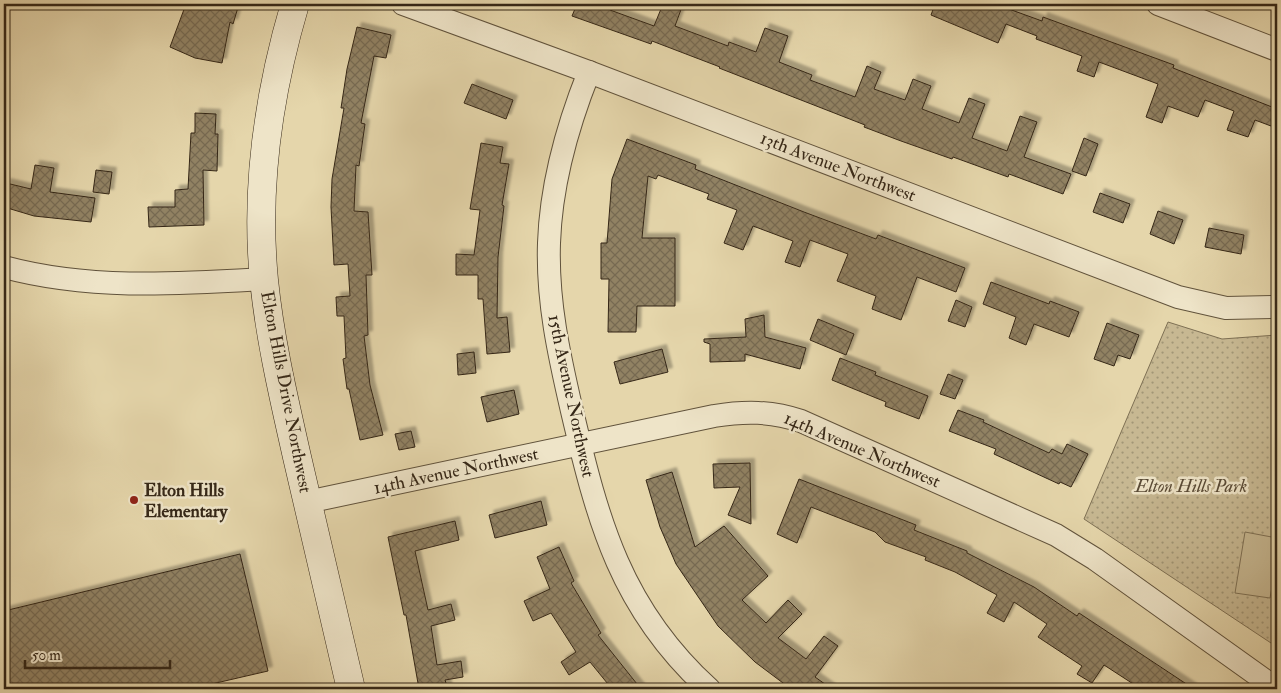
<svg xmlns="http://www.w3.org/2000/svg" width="1281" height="693" font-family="'IM FELL Double Pica',serif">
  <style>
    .grass { fill: url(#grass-dots); stroke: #7e7054 }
    .garden { fill: #c7b892; stroke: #7e7054 }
    .building { fill: url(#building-cross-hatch); stroke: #352717; filter: url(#shadow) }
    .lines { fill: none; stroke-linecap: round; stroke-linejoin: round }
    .minor-casing { stroke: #61533c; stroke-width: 24 }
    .secondary-casing { stroke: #352717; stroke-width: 29 }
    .minor { stroke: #eee4c8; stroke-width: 22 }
    .secondary { stroke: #eee4c8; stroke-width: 28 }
    .poi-dot { fill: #8f2418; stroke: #eee4c8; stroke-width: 2 }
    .labels { text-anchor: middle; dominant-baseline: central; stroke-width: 5; stroke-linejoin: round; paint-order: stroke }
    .street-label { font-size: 18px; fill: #352717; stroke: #eee4c8 }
    .park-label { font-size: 18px; font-style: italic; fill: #5a4b36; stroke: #eee4c8 }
    .poi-label { font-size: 18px; font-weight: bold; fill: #352717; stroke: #eee4c8; text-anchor: start }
  </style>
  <defs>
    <pattern id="grass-dots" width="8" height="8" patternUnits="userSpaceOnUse" patternTransform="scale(1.25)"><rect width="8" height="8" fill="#c7b892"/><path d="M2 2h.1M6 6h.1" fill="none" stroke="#a29676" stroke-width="1.8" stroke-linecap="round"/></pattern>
    <pattern id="building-cross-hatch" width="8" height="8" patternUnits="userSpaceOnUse" patternTransform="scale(1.25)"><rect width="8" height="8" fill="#918264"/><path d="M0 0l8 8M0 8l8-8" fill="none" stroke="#776a51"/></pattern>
    <filter id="shadow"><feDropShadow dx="4.5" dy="-4.5" stdDeviation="1" flood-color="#0004"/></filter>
  </defs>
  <rect width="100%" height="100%" fill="#e5d6ab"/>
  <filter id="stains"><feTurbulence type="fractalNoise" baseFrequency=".004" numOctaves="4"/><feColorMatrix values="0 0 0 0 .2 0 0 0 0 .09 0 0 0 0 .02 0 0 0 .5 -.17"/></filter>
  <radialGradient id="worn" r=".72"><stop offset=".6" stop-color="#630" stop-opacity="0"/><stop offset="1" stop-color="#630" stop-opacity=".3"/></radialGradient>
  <path class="grass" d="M1168 322 1222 339 1277 335V647L1084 519Z"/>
  <path class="garden" d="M1245 532 1277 538V558L1270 598 1235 593Z"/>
  <g class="building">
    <path d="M186 4H239L233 24 230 22 222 63 195 58 170 47Z"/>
    <path d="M577 4H612L610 10 654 26 663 4H683L675 26 728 46 729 42 756 52 765 28 788 36 779 62 812 75 810 80 855 97 867 66 881 72 874 89 905 100 913 79 931 86 922 109 959 123 969 98 985 104 972 138 1007 151 1020 116 1037 122 1024 157 1071 174 1063 194 1009 174 1008 177 953 157 952 159 901 141 864 127 865 125 719 68 720 67 652 41 651 44 572 16Z"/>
    <path d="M935 4H995L1042 21 1043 17 1174 65 1173 68 1277 109 1271 126 1255 120 1248 137 1227 130 1234 111 1205 100 1198 117 1168 106 1162 123 1146 117 1158 84 1099 62 1094 77 1077 71 1082 56 1036 39 1037 36 1006 24 998 43 931 15Z"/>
    <path d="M357 27 391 35 386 58 374 56 361 123 365 124 359 166 356 165 354 211 368 212 372 275H366L368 335 364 336 370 385 383 435 360 440 349 389H347L343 359 346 358 344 316H337L336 297 350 296 348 264 334 265 331 207 332 179 344 108H341L347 69Z"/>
    <path d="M472 84 513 100 506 119 464 103Z"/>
    <path d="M195 113 216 114 215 134H218L217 171 203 170 204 225 149 227 148 207H175V190L188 189 191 133H195Z"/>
    <path d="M1084 138 1098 144 1086 176 1072 171Z"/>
    <path d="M627 139 696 165 695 169 804 212 876 239 878 235 965 268 956 292 917 277 901 320 872 309 876 296 837 281 848 254 810 240 800 267 785 262 793 241 753 226 743 250 724 243 737 210 707 199 709 194 658 175 656 179 648 176 642 238H675V306H637L636 332H608L609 279H601V243H607L612 179Z"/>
    <path d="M481 143 503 147 500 163 509 164 502 205 504 206 498 257 497 318 507 317 510 352 487 354 483 299H478V275H456V254L474 255 480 210 470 209Z"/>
    <path d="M35 165 54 168 50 192 95 198 91 222 34 216 4 207 6 183 31 189Z"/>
    <path d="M96 170 112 172 109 194 93 192Z"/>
    <path d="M1100 193 1130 204 1123 223 1093 212Z"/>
    <path d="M1158 211 1183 220 1174 244 1150 234Z"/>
    <path d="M1209 228 1244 235 1241 254 1205 247Z"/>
    <path d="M991 282 1049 304 1050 301 1079 312 1069 337 1034 324 1026 345 1009 338 1016 317 983 304Z"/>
    <path d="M956 300 972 307 965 327 948 321Z"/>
    <path d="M764 315 765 337 806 348 800 369 745 354V361L710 362V344L704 342V339L746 337 745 319Z"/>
    <path d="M818 319 854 334 846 355 810 340Z"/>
    <path d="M1107 323 1139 335 1130 359 1118 355 1114 366 1094 359Z"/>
    <path d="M662 349 668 372 620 384 614 362Z"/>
    <path d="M474 352 476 373 458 375 457 354Z"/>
    <path d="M840 358 876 372 875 375 928 396 919 419 885 406 886 402 832 380Z"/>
    <path d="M948 374 963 380 955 399 940 394Z"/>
    <path d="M514 390 519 414 487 422 481 397Z"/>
    <path d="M958 410 984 420 983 422 1049 453 1052 449 1062 454 1067 444 1088 454 1071 487 1060 482 1059 484 994 454 996 449 949 431Z"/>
    <path d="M411 431 415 447 399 450 395 434Z"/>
    <path d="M750 463V464L751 524 728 515 740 487 714 488 713 464Z"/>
    <path d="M672 472 695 547 724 526 768 576 742 600 766 623 788 600 802 614 778 638 806 659 824 636 838 646 815 677 832 689H791L755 662 718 626 676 564 660 527 646 480Z"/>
    <path d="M799 479 916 525 914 530 967 551V553L1034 587 1077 616 1079 613 1194 689H1141L1104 665 1092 683 1077 674 1082 666 1038 637 1047 624 1014 602 1004 622 987 613 997 595 955 572 925 560 926 557 885 542 875 532 811 507 797 543 777 534Z"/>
    <path d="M541 501 547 525 495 538 489 515Z"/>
    <path d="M455 521 459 540 415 551 428 610 451 604 455 620 431 626 437 665 461 661 463 677 445 680 448 689H419L406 615H404L388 537Z"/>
    <path d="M559 547 574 581 571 583 601 633 598 635 641 689H612L590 662 569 675 561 662 576 652 551 613 533 621 524 601 550 589 537 557Z"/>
    <path d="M240 554 268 671 190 689H4V611Z"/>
  </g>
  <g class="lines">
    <g class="minor-casing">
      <g id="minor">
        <path d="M403 4 589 72 1178 297 1226 308 1277 307"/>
        <path d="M1158 4 1277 50"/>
        <path d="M589 72C567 127 551 183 549 243 547 301 559 355 572 411 598 522 621 609 709 689"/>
        <path d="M4 267C89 290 177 284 264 279"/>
        <path d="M307 502 714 416C745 411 771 411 801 421L1056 535 1095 559 1277 689"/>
      </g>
    </g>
    <g class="secondary-casing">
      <path id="secondary" d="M295 4C269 92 255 187 264 280 270 340 284 399 297 457 315 535 333 612 351 689"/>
    </g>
    <use href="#minor" class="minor"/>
    <use href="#secondary" class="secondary"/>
  </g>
  <circle class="poi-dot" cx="134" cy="500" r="5"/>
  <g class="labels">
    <g class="street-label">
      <text transform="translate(838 167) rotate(21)">13th Avenue Northwest</text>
      <text transform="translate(286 392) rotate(79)">Elton Hills Drive Northwest</text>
      <text transform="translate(571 396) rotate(78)">15th Avenue Northwest</text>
      <text transform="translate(862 450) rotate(23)">14th Avenue Northwest</text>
      <text transform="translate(456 471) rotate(-12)">14th Avenue Northwest</text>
    </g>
    <g class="park-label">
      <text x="1191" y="486">Elton Hills Park</text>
    </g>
    <g class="poi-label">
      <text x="144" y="490">Elton Hills<tspan x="144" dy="21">Elementary</tspan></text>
    </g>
  </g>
  <rect width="1281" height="693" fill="none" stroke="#e5d6ab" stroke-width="20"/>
  <rect x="5" y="5" width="1271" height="683" fill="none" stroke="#352717" stroke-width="2.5"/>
  <rect x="10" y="10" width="1261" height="673" fill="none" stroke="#352717"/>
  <path d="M25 660v8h145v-8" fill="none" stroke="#352717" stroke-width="2.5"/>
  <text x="32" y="660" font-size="15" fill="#352717" stroke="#eee4c8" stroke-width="4" paint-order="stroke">50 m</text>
  <rect width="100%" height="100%" filter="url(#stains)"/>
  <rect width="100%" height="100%" fill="url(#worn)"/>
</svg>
